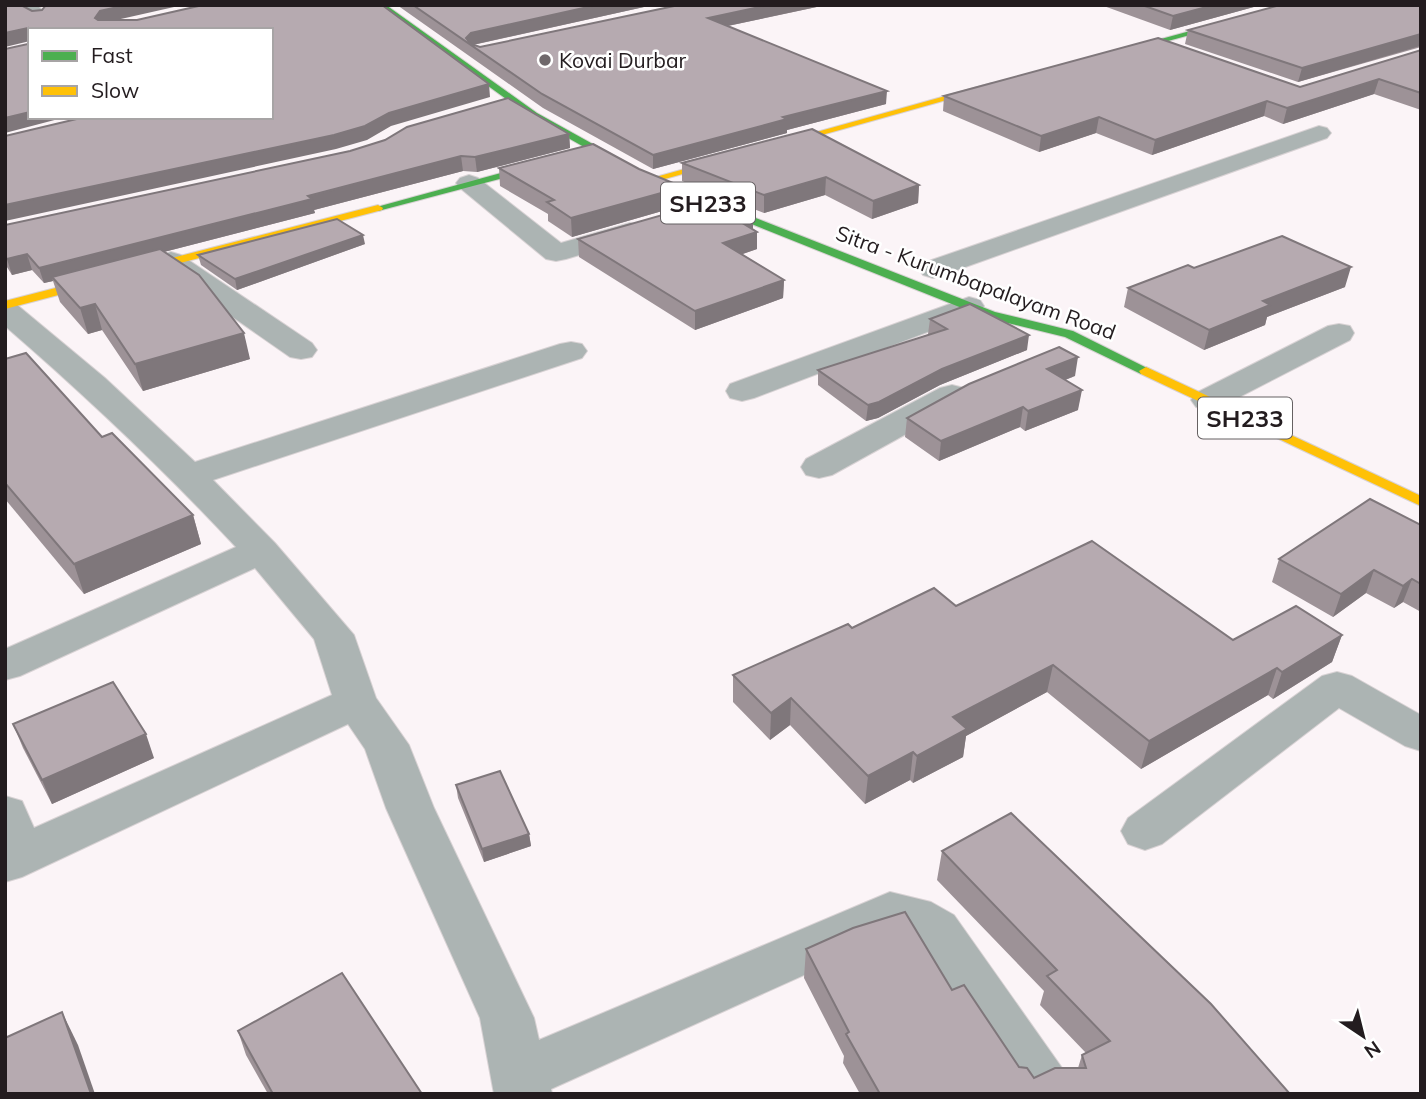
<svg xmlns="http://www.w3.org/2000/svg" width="1426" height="1099" font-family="Mulish,sans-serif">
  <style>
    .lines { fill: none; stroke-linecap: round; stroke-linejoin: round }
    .street-casing { stroke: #d8d2d4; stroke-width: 2 }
    .fast-casing { stroke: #d8d2d4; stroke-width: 2 }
    .slow-casing { stroke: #d8d2d4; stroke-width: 2 }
    .street { fill: #acb4b3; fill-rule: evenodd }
    .fast { fill: #4caf50; fill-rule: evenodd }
    .slow { fill: #ffc107; fill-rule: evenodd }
    .wall { fill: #9d9297 }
    .shaded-wall { fill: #7f777b }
    .building { fill: #b6aab0; stroke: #7f777b; stroke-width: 2 }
    .poi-dot { fill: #6f686b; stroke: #fff; stroke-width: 2.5 }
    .labels { text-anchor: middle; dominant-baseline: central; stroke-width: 5; stroke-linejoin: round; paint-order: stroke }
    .far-poi-label { font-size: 21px; fill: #231c1f; stroke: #fff; text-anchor: start }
    .far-street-label { font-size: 21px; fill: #231c1f; stroke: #fff }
    .shield { fill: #fff; stroke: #656062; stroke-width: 2 }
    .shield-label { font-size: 24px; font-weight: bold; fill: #231c1f }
  </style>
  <rect width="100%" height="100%" fill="#fbf4f7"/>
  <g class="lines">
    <g class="street-casing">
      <g id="street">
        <path d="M14 5H37L48 16 45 20C32 23 22 15 14 5Z"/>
        <path d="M1319 126 1327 128 1331 133 1327 138 943 275 933 278 923 275 919 269 923 263Z"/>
        <path d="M469 175 478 178 561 243 630 223 640 225 644 231 640 237 566 259 556 261 546 259 460 188 456 183 460 178Z"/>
        <path d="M171 252 181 255 312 343 317 350 312 357 301 359 290 357 161 267 157 261 161 255Z"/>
        <path d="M969 297 980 300 984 306 980 312 754 398 742 401 730 398 726 391 730 384Z"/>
        <path d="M5 301 16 304 105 378 195 462 560 344 571 342 582 344 587 351 582 358 213 480 275 543 354 635 376 698 409 745 434 808 534 1018 539 1040 890 892 931 902 954 915 1067 1075 1076 1094H1014L918 945 893 935 551 1089 552 1094H494L480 1018 386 808 365 749 348 724 22 877 5 882V796L22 801 34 828 332 695 314 639 255 568 20 676 5 680V649L236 547C163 469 86 396 5 326Z"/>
        <path d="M1339 324 1350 326 1354 333 1350 340 1220 407 1208 410 1196 407 1191 400 1196 393 1328 326Z"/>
        <path d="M952 385 964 388 969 395 964 402 832 475 819 478 806 475 801 467 806 459 940 388Z"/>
        <path d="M1337 672 1352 676 1421 715V751L1405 746 1339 708 1162 844 1145 850 1128 844 1121 831 1128 818 1322 676Z"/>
      </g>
    </g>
    <g class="fast-casing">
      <g id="fast">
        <path d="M376 5H386L537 113 654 178 995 312 1073 331 1153 371 1151 374H1141L1065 337 987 318 646 182 531 117Z"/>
        <path d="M1285 5H1299L1117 55 1110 53Z"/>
        <path d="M552 159 556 160V164L378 211 373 208Z"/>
      </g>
    </g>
    <g class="slow-casing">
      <g id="slow">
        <path d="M992 83 1000 85 654 182 645 180Z"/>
        <path d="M378 205 383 208 382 210 5 309V301Z"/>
        <path d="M1146 367 1421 496V506L1141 374 1139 371Z"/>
      </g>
    </g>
    <use href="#street" class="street"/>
    <use href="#fast" class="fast"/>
    <use href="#slow" class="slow"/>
  </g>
  <g class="wall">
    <path d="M397 5H653L473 45 480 47 826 5 728 26 886 104 787 130V133L653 169 543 108Z"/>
    <path d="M1101 5H1261L1170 30Z"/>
    <path d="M1421 5V47L1298 82 1185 44 1188 30Z"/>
    <path d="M1421 50V110L1374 94 1283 124 1264 116 1152 155 1096 133 1039 152 943 111 944 96 1300 87Z"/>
    <path d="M569 134 570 148 477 172 463 171 314 210 315 213 164 252 250 359 143 391 102 330 88 334 60 302 53 281 44 283 32 270 12 275 5 264V225Z"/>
    <path d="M682 163 919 185 918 203 872 219 825 195 764 213 682 181Z"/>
    <path d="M499 168 683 205 572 237 548 221V214L500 186Z"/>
    <path d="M753 229 757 232V249L742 254 784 280 783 298 695 330 579 257 578 239Z"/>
    <path d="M365 244 237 290 201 265 198 255Z"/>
    <path d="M1194 268 1345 287 1267 317 1265 325 1204 350 1124 307 1128 288Z"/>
    <path d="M930 319 1027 350 940 385 878 418 866 421 818 385V370L929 335 928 334Z"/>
    <path d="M5 359 102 437 193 515 201 544 84 594 5 499Z"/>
    <path d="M1075 376 1065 380 1078 410 1025 431 1020 427 939 461 905 437 907 418Z"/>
    <path d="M1421 525V612L1403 602 1394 608 1366 593 1333 617 1272 582 1279 559Z"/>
    <path d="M956 606 1233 640 1342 635 1332 662 1273 699 1268 695 1141 769 1047 692 966 736 963 757 913 783 910 780 865 804 790 725 770 740 733 702V675L852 628Z"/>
    <path d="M13 724 154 758 52 804 23 748Z"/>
    <path d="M456 785 529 834 531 846 484 862 458 798Z"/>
    <path d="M942 851 1290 1094H860L843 1063 844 1056 804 978 806 949 952 990 1019 1067 1034 1078 1078 1068 1082 1055 1086 1053 1040 1005 1044 991 937 880Z"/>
    <path d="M238 1031 422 1094H268L246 1055Z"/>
  </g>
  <g class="shaded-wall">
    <path d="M127 5H183L103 23 95 18 100 11Z"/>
    <path d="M597 5H653L472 45 466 38 471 33 479 30Z"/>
    <path d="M769 5H826L708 30V18Z"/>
    <path d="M1214 5H1261L1170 30 1173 16Z"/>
    <path d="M28 28 30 41 5 47V33Z"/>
    <path d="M1421 34 1420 46 1298 82 1302 68Z"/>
    <path d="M1379 79 1374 94 1283 124 1287 108Z"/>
    <path d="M489 84 490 97 391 126 367 140 336 149 5 221V205L389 113Z"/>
    <path d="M887 91 886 104 787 130V133L653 169V155L783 117Z"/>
    <path d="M1267 101 1264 116 1152 155 1155 140Z"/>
    <path d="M30 112V117H66L5 133V118Z"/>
    <path d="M1099 117 1096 133 1039 152 1041 136Z"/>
    <path d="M569 134 570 148 477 172 475 157Z"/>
    <path d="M461 156 463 171 314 210 315 213 55 280 52 277 53 281 44 283 39 268Z"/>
    <path d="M826 177 825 195 764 213V195Z"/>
    <path d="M919 185 918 203 872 219 873 201Z"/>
    <path d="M683 187V205L572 237 571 218Z"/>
    <path d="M753 221V233L757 232V249L723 261V243L744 224Z"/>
    <path d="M363 235 365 244 237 290 235 279Z"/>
    <path d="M27 254 32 270 12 275 7 259Z"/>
    <path d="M1351 267 1345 287 1267 317 1265 325 1204 350 1209 330 1263 301Z"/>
    <path d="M784 280 783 298 695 330V311Z"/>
    <path d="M95 304 102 330 88 334 80 308Z"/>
    <path d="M244 333 250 359 143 391 135 364Z"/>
    <path d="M1029 335 1027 350 940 385 878 418 866 421 868 405 942 369Z"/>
    <path d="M1078 357 1075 376 1044 388 1047 369Z"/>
    <path d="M1082 390 1078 410 1025 431 1028 411Z"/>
    <path d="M1023 407 1020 427 939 461 941 441Z"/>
    <path d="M193 515 201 544 84 594 74 564Z"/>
    <path d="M1374 570 1366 593 1333 617 1341 594Z"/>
    <path d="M1412 579 1403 602 1394 608 1403 586Z"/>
    <path d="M1342 635 1332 662 1273 699 1282 672Z"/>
    <path d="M1053 665 1047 692 966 736 963 757 913 783 917 756 953 717Z"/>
    <path d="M1277 668 1268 695 1141 769 1149 741Z"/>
    <path d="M791 698 790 725 770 740 771 713Z"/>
    <path d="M146 734 154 758 52 804 42 780Z"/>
    <path d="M913 752 910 780 865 804 868 776Z"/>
    <path d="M529 834 531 846 484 862 482 849Z"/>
    <path d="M62 1012 78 1045 95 1094H91Z"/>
  </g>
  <g class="building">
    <path d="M5 5H21L32 11 42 10 46 5H127L100 11 95 18 98 20H137L203 5H382L489 84 389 113 365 126 334 135 5 205V136L85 117H271V30H30V112L5 118V49L28 44V28L5 33Z"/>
    <path d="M413 5H597L471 33 466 38 471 44 480 47 679 5H769L708 18 887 91 783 117 787 119 653 155 542 94Z"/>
    <path d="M1142 5H1214L1173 16Z"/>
    <path d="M1280 5H1421V34L1302 68 1188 30Z"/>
    <path d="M1158 38 1300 87 1421 50V93L1379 79 1287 108 1267 101 1155 140 1099 117 1041 136 944 96Z"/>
    <path d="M508 98 569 134 475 157 461 156 308 196 312 199 39 268 27 254 7 259 5 257V225L350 151 385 140 407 127Z"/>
    <path d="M812 129 919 185 873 201 826 177 764 195 682 163Z"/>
    <path d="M593 144 639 169 683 187 571 218 547 202 554 200 499 168Z"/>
    <path d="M715 200 729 206 753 221 744 224 757 232 723 243 784 280 695 311 578 239Z"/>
    <path d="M337 219 363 235 235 279 198 255Z"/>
    <path d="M1282 236 1351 267 1263 301 1270 305 1209 330 1128 288 1188 265 1194 268Z"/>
    <path d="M160 249 199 275 244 333 135 364 95 304 80 308 52 277Z"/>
    <path d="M970 304 1029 335 942 369 879 402 868 405 818 370 947 329 930 319Z"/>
    <path d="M1059 347 1078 357 1047 369 1082 390 1028 411 1023 407 941 441 907 418 969 384Z"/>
    <path d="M26 353 102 437 112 433 193 515 74 564 5 483V359Z"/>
    <path d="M1370 499 1421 525V584L1412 579 1403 586 1374 570 1341 594 1279 559Z"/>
    <path d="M1092 541 1233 640 1296 606 1342 635 1282 672 1277 668 1149 741 1053 665 953 717 967 729 917 756 913 752 868 776 791 698 771 713 733 675 848 624 852 628 934 588 956 606Z"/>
    <path d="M113 682 146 734 42 780 13 724Z"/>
    <path d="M500 771 529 834 482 849 456 785Z"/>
    <path d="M1011 813 1211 1004 1290 1094H880L846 1034 849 1032 806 949 853 928 905 912 952 990 964 985 1019 1067 1027 1068 1034 1078 1055 1068H1086L1082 1055 1110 1041 1047 976 1057 970 942 851Z"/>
    <path d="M342 973 422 1094H273L238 1031Z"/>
    <path d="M62 1012 91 1094H5V1038Z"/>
  </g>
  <circle class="poi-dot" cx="545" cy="60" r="7"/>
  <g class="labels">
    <g class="far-poi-label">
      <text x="559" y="60">Kovai Durbar</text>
    </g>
    <g class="far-street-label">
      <text transform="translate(976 282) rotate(20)">Sitra - Kurumbapalayam Road</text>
    </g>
    <g class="shield">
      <rect x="661" y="182.5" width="94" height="41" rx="5"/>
      <rect x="1198" y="397.5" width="94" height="41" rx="5"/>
    </g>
    <g class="shield-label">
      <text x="708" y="203">SH233</text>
      <text x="1245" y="418">SH233</text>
    </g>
  </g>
  <rect width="1426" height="1099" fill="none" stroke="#231c1f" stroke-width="14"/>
  <rect x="28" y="28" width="245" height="91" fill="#ffffff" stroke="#a7a4a5" stroke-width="2"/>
  <rect x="42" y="51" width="35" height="10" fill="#4caf50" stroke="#a7a4a5" stroke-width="2"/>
  <text x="91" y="63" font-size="21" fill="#231c1f">Fast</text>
  <rect x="42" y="86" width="35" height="10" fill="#ffc107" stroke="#a7a4a5" stroke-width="2"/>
  <text x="91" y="98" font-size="21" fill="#231c1f">Slow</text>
  <g transform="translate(1363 1036) rotate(145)" stroke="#ffffff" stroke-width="5" paint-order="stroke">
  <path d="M0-5L12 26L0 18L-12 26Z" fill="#231c1f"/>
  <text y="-10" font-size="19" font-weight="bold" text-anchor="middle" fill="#231c1f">N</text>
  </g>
</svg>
